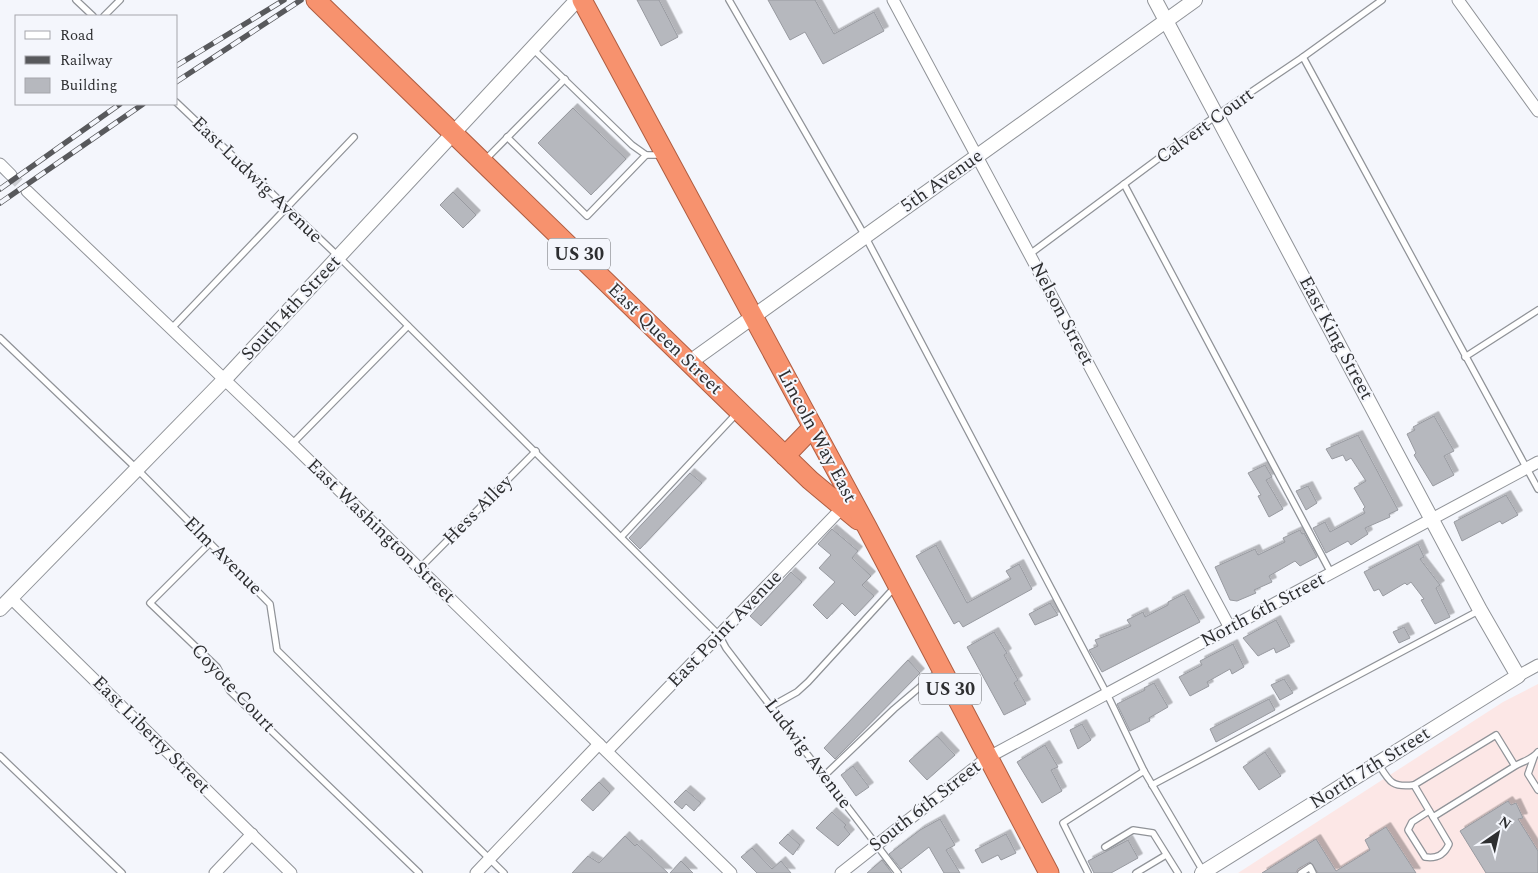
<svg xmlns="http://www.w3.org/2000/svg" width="1538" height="873" font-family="Spectral,serif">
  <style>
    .medical { fill: #fce7e6 }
    .building { fill: #b6b8be; stroke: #989aa0; filter: url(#shadow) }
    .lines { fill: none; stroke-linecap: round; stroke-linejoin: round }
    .minor-tunnel { stroke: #ccced3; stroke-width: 11; stroke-dasharray: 11 5.5; stroke-linecap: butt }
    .service-casing { stroke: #909398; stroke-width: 8 }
    .minor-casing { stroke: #909398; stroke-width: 13 }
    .tertiary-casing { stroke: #909398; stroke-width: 16 }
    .trunk-casing { stroke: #af5d41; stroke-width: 21 }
    .service { stroke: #fff; stroke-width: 5.5 }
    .minor { stroke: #fff; stroke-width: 11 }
    .tertiary { stroke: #fff; stroke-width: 14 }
    .trunk { stroke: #f7926e; stroke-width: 19 }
    .rail-casing { stroke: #58595c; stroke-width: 5.5 }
    .rail { stroke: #f4f6fc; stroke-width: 4; stroke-dasharray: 11; stroke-linecap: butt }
    .labels { text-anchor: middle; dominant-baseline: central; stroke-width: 4; stroke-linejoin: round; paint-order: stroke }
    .shield { fill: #f4f6fc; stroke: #696b6e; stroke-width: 1 }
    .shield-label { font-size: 18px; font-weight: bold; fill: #2e2f31 }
    .street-label { font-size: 19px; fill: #2e2f31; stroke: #f4f6fc }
  </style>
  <defs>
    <filter id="shadow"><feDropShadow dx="4.5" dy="-4.5" stdDeviation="0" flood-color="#0004"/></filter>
  </defs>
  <rect width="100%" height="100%" fill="#f4f6fc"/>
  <path class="medical" d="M1538 684V873H1238L1503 702Z"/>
  <g class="building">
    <path d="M637 0H659L678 37 661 46Z"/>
    <path d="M768 0H815L834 34 874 12 884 31 823 64 805 32 790 40Z"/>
    <path d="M573 108 626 159 591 195 538 143Z"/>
    <path d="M453 192 476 215 463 228 440 205Z"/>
    <path d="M1434 416 1454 451 1444 456 1454 475 1433 486 1414 455 1416 453 1407 434 1415 430 1413 427Z"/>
    <path d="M1358 435 1398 510 1389 514 1390 517 1365 528 1368 534 1351 545 1348 541 1326 553 1313 528 1325 522 1330 532 1365 513 1363 509 1365 507 1354 488 1366 481 1351 458 1346 461 1343 455 1332 459 1326 449Z"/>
    <path d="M1265 465 1272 477 1266 480 1283 509 1269 517 1258 496 1261 495 1248 473Z"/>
    <path d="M690 473 702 483 640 549 629 538Z"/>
    <path d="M1308 486 1317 503 1306 510 1296 491Z"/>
    <path d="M1506 495 1518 515 1502 524 1500 521 1462 541 1454 522Z"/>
    <path d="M832 529 858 551 852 558 871 576 862 585 874 596 855 616 842 603 827 619 813 605 835 582 819 568 831 555 818 544Z"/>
    <path d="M1300 530 1302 534 1304 533 1317 557 1300 566 1295 561 1269 576 1272 582 1254 590 1256 593 1237 601 1230 600 1215 567 1255 549 1258 555 1285 542 1283 538Z"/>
    <path d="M1418 544 1424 557 1420 559 1440 585 1436 588 1450 617 1435 624 1421 600 1424 599 1411 582 1407 585 1405 583 1383 596 1379 589 1374 591 1364 572Z"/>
    <path d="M936 545 967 603 1011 579 1006 571 1019 564 1032 589 963 627 959 621 954 624 916 556Z"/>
    <path d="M791 572 802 582 761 626 750 616Z"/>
    <path d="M1184 594 1200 622 1102 672 1089 650 1098 646 1095 640 1131 626 1127 620 1143 612 1145 617 1168 605V602Z"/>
    <path d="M1050 603 1058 615 1035 625 1029 614Z"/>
    <path d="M1276 620 1290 646 1276 653 1274 648 1258 656 1243 638Z"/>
    <path d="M1404 627 1410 638 1399 643 1393 632Z"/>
    <path d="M994 632 1007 653 1004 655 1018 680 1014 683 1026 704 1004 715 967 647Z"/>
    <path d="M1233 644 1244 667 1232 674 1230 669 1207 682 1209 686 1190 696 1179 677 1202 665 1200 661Z"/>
    <path d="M908 660 920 673 835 759 824 748Z"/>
    <path d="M1284 679 1293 693 1280 700 1271 685Z"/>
    <path d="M1154 683 1168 707 1149 718 1150 721 1130 731 1117 704 1145 690 1144 688Z"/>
    <path d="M1269 699 1275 710 1216 742 1210 729Z"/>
    <path d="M1082 724 1091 740 1078 749 1070 730Z"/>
    <path d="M937 736 955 755 927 780 909 761Z"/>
    <path d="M1045 745 1058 767 1051 770 1062 791 1042 803 1017 762Z"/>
    <path d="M1265 752 1281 776 1259 790 1243 767Z"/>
    <path d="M853 766 869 787 856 796 841 775Z"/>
    <path d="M599 782 610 793 593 811 581 800Z"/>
    <path d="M686 790 701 803 694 811 686 804 682 809 674 802Z"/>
    <path d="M1508 801 1511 805 1516 803 1523 818 1518 819 1538 851V873H1486L1460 831Z"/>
    <path d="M832 812 846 825 844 827 850 834 838 846 816 828Z"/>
    <path d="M940 819 955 845 946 850 960 873H944L929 847 901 869 889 854 920 830Z"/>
    <path d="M1386 827 1416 873H1318L1310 862 1298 869 1296 873H1262L1316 839 1336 871 1370 850 1365 840Z"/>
    <path d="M788 834 800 845 793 855 779 843Z"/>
    <path d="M1006 834 1016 853 1001 860 998 855 982 863 975 850Z"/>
    <path d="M625 836 635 846 637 844 668 873H572L588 856 599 863Z"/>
    <path d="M1128 840 1138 858 1111 873H1094L1088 861Z"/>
    <path d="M752 848 772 869 781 861 791 873H757L741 857Z"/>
    <path d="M882 860 892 873H867Z"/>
    <path d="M681 861 693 873H670Z"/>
  </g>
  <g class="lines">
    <path class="minor-tunnel" d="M11 175 27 191"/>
    <g class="service-casing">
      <g id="service">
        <path d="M76 0 93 16"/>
        <path d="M729 0 865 236 1107 694 1144 771 1203 871"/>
        <path d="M104 16 120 0"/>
        <path d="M533 49 632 145 646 155H662"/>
        <path d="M1303 57 1538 489"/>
        <path d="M176 102 339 257 719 635 726 648 898 873"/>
        <path d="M507 137 587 216 646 155"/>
        <path d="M485 160 565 79"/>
        <path d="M1124 184 1331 573"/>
        <path d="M1030 254 1217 115 1303 57 1382 0"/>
        <path d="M171 329 354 137"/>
        <path d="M0 338 137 469 270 604 277 650 504 873"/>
        <path d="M1465 357 1538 310"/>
        <path d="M292 444 408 326"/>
        <path d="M621 537 738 412"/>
        <path d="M210 543 150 603 217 667 230 691 419 873"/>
        <path d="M420 568 536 451"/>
        <path d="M772 706 797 692 808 682 895 587"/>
        <path d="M0 756 122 873"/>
        <path d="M1534 757 1528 774 1538 790"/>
        <path d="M1378 763C1389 781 1391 788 1414 785"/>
        <path d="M1515 766 1496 735 1414 785 1433 817 1515 766C1523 761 1532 760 1538 752"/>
        <path d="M825 775 894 709 940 670"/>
        <path d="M1152 785 1480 610"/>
        <path d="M1429 811 1412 822 1408 830 1425 857C1437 859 1444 855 1449 844L1433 817"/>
        <path d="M1105 847 1133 830 1153 833 1178 873"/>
        <path d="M1088 873 1063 823 1144 771"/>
        <path d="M1136 873 1166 855"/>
        <path d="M1301 873 1310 867 1313 873"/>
      </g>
    </g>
    <g class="minor-casing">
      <g id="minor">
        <path d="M893 0 1230 628"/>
        <path d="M1458 0 1538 111"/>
        <path d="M0 164 11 175"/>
        <path d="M27 191 292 444 731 873"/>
        <path d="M11 598 291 873"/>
        <path d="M1518 676 1538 665"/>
        <path d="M607 751 843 507"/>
        <path d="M215 873 252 834"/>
        <path d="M476 873 599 744"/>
        <path d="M841 873 987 758 1538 462"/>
      </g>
    </g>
    <g class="tertiary-casing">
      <g id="tertiary">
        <path d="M1155 0 1480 610 1518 676 1202 873"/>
        <path d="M690 362 1195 0"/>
        <path d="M0 609 224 380 577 0"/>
      </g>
    </g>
    <g class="trunk-casing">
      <g id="trunk">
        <path d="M316 0 810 480 858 520"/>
        <path d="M582 0 867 527 1049 873"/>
        <path d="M785 456 813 427"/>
      </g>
    </g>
    <use href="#service" class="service"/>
    <use href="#minor" class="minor"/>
    <use href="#tertiary" class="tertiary"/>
    <use href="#trunk" class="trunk"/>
    <g class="rail-casing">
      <g id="rail">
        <path d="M176 66 284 0"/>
        <path d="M176 82 301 0"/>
        <path d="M0 189 120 104"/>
        <path d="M0 203 143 104"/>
      </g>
    </g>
    <use href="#rail" class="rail"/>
  </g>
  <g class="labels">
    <g class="shield">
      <rect x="548" y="238.5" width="62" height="31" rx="4"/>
      <rect x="919" y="673.5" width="62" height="31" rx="4"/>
    </g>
    <g class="shield-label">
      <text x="579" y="254">US 30</text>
      <text x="950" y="689">US 30</text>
    </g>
    <g class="street-label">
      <text transform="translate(1205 126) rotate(-36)">Calvert Court</text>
      <text transform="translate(257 180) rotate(44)">East Ludwig Avenue</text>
      <text transform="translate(942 181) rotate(-35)">5th Avenue</text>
      <text transform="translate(291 308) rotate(-47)">South 4th Street</text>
      <text transform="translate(1062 314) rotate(62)">Nelson Street</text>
      <text transform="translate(1336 338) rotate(62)">East King Street</text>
      <text transform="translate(665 339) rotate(44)">East Queen Street</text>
      <text transform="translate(817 436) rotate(62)">Lincoln Way East</text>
      <text transform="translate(478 510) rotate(-45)">Hess Alley</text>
      <text transform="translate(381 531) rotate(44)">East Washington Street</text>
      <text transform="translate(223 556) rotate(45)">Elm Avenue</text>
      <text transform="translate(1263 610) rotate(-28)">North 6th Street</text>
      <text transform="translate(725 629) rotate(-46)">East Point Avenue</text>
      <text transform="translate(233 688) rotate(47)">Coyote Court</text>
      <text transform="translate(151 735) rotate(45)">East Liberty Street</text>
      <text transform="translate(808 754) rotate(53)">Ludwig Avenue</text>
      <text transform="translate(1370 768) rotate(-32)">North 7th Street</text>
      <text transform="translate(925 806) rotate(-38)">South 6th Street</text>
    </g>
  </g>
  <rect x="15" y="15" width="162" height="90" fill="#f4f6fc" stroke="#a5a6ab"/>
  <rect x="25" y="31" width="25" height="8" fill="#ffffff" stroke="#a5a6ab"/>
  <text x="60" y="40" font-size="15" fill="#2e2f31">Road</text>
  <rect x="25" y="56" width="25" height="8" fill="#58595c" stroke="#a5a6ab"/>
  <text x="60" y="65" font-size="15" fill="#2e2f31">Railway</text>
  <rect x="25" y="78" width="25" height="15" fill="#b6b8be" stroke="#a5a6ab"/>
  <text x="60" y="90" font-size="15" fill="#2e2f31">Building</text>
  <g transform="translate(1498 833) rotate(34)" stroke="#f4f6fc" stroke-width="4" paint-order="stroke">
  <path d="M0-4L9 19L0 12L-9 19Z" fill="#2e2f31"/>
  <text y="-8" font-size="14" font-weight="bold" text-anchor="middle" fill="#2e2f31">N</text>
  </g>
</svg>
